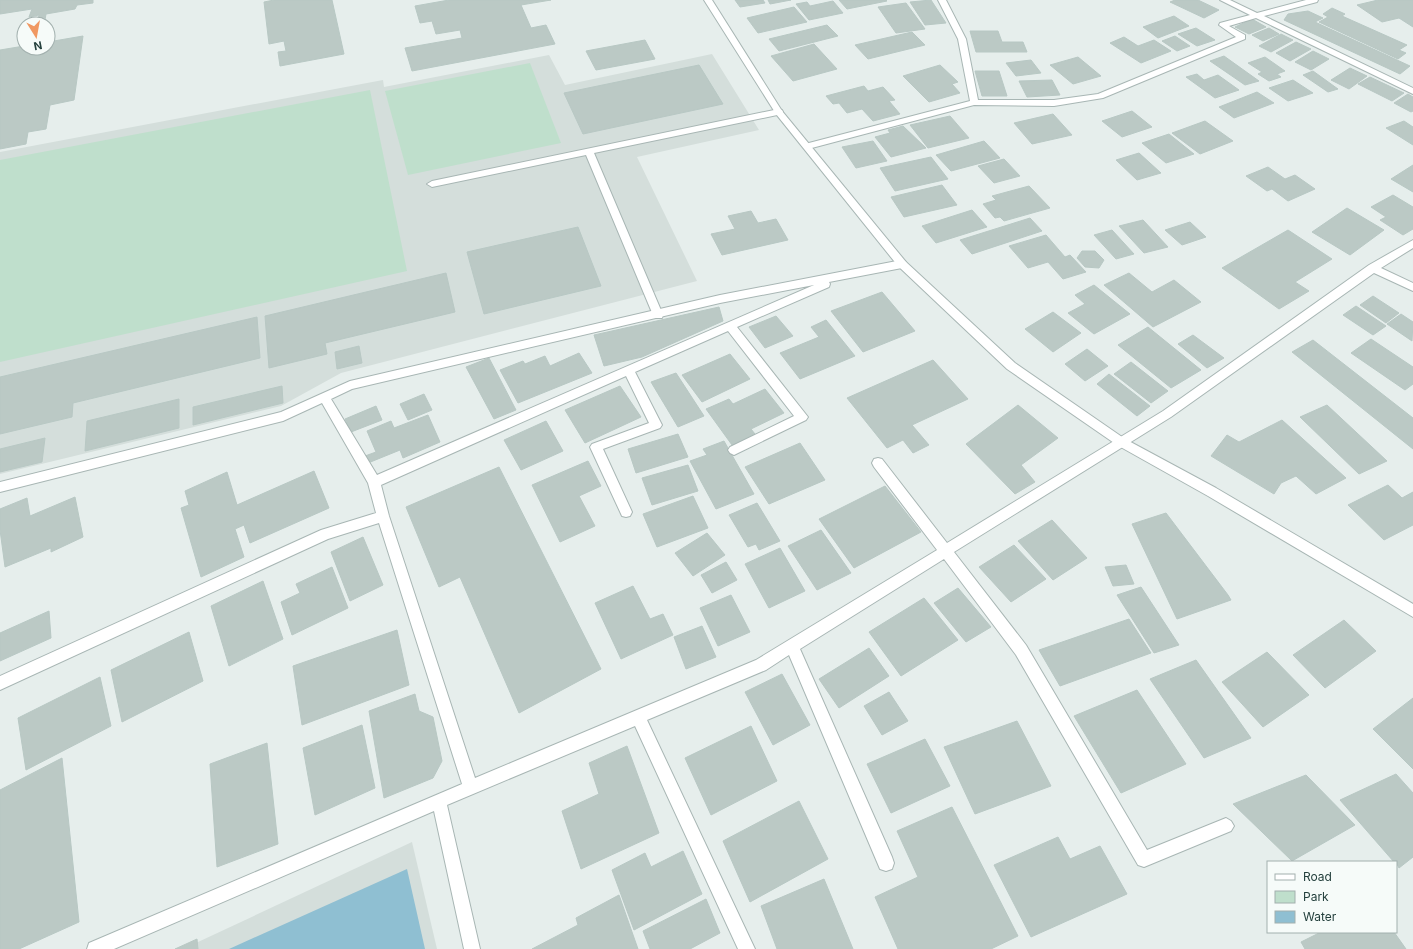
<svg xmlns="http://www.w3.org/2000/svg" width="1413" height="949" font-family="Inter,sans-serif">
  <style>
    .built { fill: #d4dedb }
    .green { fill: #bfdfcc }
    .water { fill: #8fbfd2 }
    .building { fill: #bbc9c5; stroke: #b8c8c4 }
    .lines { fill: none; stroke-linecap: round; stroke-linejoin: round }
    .service-casing { stroke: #a8b6b4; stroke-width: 2 }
    .minor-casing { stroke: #a8b6b4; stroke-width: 2 }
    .tertiary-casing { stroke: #a8b6b4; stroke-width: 2 }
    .service { fill: #fff; fill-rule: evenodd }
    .minor { fill: #fff; fill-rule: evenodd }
    .tertiary { fill: #fff; fill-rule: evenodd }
  </style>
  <rect width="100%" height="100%" fill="#e6eeec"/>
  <g class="built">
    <path d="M712 54 759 130 637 157 697 281 341 373 281 406 0 474V152L383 80 384 87 549 55 565 85Z"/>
    <path d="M412 842 437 949H183Z"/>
  </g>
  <g class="green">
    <path d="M530 63 561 143 408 175 385 91Z"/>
    <path d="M370 90 407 271 0 362V160Z"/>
  </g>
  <path class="water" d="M407 869 425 949H229Z"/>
  <g class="building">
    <path d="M0 0H93V3L77 5 75 9 46 14 45 20 38 21 39 15 29 17 32 9 0 14Z"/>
    <path d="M274 0H332L344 54 280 66 278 52 286 51 284 41 269 44 264 2Z"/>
    <path d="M449 0H551L521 5 531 28 546 25 555 44 412 71 405 48 462 38 460 30 436 34 432 21 420 23 415 6Z"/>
    <path d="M735 0H763L765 3 740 7Z"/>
    <path d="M768 0H791L770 4Z"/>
    <path d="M839 0H886L887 1 847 9Z"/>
    <path d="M931 0 946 23 925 25 910 2Z"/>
    <path d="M1175 0H1198L1219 10 1204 18 1170 2Z"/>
    <path d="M1378 0H1413V27L1399 18 1382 22 1357 5Z"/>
    <path d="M833 1 843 13 809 20 796 4 807 2 810 6Z"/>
    <path d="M906 3 925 29 896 33 878 7Z"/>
    <path d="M794 7 807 22 758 33 747 18Z"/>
    <path d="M1332 8 1345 14 1342 16 1407 45 1399 50 1406 53 1398 59 1319 22 1328 17 1323 14Z"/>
    <path d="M1308 11 1323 18 1315 22 1410 66 1400 74 1284 20 1288 14Z"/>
    <path d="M1174 16 1189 26 1158 38 1143 27Z"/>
    <path d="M1252 19 1266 27 1249 34 1235 27Z"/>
    <path d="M827 25 838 36 779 51 769 39Z"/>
    <path d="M1196 28 1215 40 1197 46 1178 34Z"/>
    <path d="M1269 28 1279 34 1263 41 1252 35Z"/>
    <path d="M970 31H998L1002 42H1023L1027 52H976Z"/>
    <path d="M912 32 925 45 868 59 855 45Z"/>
    <path d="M1281 34 1293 40 1271 52 1259 46Z"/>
    <path d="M83 36 74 100 50 105 46 129 28 132 26 144 0 149V50L24 46V48H48V42Z"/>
    <path d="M1175 36 1190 46 1177 51 1162 41Z"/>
    <path d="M1124 37 1138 46 1154 40 1171 51 1141 63 1110 43Z"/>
    <path d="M645 40 655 59 596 70 586 51Z"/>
    <path d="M1296 42 1311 49 1290 61 1276 53Z"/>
    <path d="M814 44 837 69 793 81 771 56Z"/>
    <path d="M1313 51 1329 59 1311 70 1295 62Z"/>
    <path d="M1224 56 1259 81 1245 85 1210 61Z"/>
    <path d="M1078 57 1101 76 1073 84 1050 65Z"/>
    <path d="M1265 57 1285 71 1277 74 1281 77 1269 81 1258 74 1262 72 1248 63Z"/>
    <path d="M1031 60 1041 73 1016 76 1006 63Z"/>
    <path d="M699 65 723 104 583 134 564 93Z"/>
    <path d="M940 65 958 82 952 84 960 93 929 102 903 76Z"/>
    <path d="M1350 68 1367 76 1349 89 1331 80Z"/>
    <path d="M975 71H999L1007 96H982Z"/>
    <path d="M1313 71 1338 89 1328 92 1303 75Z"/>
    <path d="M1197 74 1204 80 1218 75 1239 90 1215 98 1186 77Z"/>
    <path d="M1370 77 1404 93 1392 101 1358 84Z"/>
    <path d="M1052 80 1060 95 1027 97 1019 81Z"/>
    <path d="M1293 80 1313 93 1288 101 1269 88Z"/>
    <path d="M864 86 868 91 883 87 895 100 889 101 900 114 873 121 862 109 847 113 839 103 833 104 826 96Z"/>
    <path d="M1257 92 1274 103 1234 118 1219 107Z"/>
    <path d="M1408 94 1413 97V111L1411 112 1394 103Z"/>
    <path d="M1132 111 1152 127 1122 137 1102 121Z"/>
    <path d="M1053 114 1072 135 1032 144 1014 123Z"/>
    <path d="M950 116 969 138 928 148 910 125Z"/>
    <path d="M1205 121 1233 141 1200 154 1172 133Z"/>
    <path d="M1404 121 1413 127V145L1386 128Z"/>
    <path d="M903 126 926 148 891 157 875 137 890 133 888 130Z"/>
    <path d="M1169 134 1194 154 1166 163 1142 143Z"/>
    <path d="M873 141 887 161 856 168 842 147Z"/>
    <path d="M984 141 1000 158 951 171 936 155Z"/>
    <path d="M1139 153 1161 173 1137 180 1116 160Z"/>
    <path d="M931 157 948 179 895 191 880 168Z"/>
    <path d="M1004 159 1020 176 994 183 978 166Z"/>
    <path d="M1413 165V192L1391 179Z"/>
    <path d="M1268 167 1285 179 1295 175 1315 189 1288 201 1272 189 1267 191 1246 176Z"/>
    <path d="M942 185 957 205 904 217 891 197Z"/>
    <path d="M1029 186 1050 208 1004 221 1000 217 995 218 983 204 996 200 992 196Z"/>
    <path d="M1393 195 1413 207V229L1403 235 1380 220 1386 217 1371 207Z"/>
    <path d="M1347 208 1384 230 1350 255 1312 232Z"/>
    <path d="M972 210 987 227 936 243 922 226Z"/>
    <path d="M751 211 758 223 776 219 788 240 722 255 711 234 735 229 728 216Z"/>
    <path d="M1030 218 1042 231 972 254 960 240Z"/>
    <path d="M1143 220 1168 247 1144 253 1119 226Z"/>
    <path d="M1190 222 1206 237 1182 245 1165 230Z"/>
    <path d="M578 227 601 286 484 314 467 252Z"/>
    <path d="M1112 230 1134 254 1116 259 1094 235Z"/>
    <path d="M1288 230 1332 259 1295 282 1309 291 1279 309 1222 268Z"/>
    <path d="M1046 235 1065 257 1070 255 1086 272 1063 279 1048 262 1028 268 1009 246Z"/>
    <path d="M1082 251H1095L1104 260 1099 268 1085 267 1077 258Z"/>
    <path d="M446 273 455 312 325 343 327 354 269 368 265 316Z"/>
    <path d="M1129 273 1152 292 1174 280 1201 302 1153 327 1104 285Z"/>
    <path d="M1094 285 1130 314 1094 334 1068 313 1085 304 1075 295Z"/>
    <path d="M882 292 915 331 863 352 831 311Z"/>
    <path d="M1373 296 1399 313 1386 323 1360 305Z"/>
    <path d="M1356 306 1386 326 1373 335 1343 315Z"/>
    <path d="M719 307 723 321 642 357 604 366 594 335Z"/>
    <path d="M1053 312 1081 333 1053 352 1025 329Z"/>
    <path d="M1401 314 1413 322 1412 341 1387 324Z"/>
    <path d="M776 316 793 336 765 348 749 327Z"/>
    <path d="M257 317 260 358 73 403 72 417 0 434V377Z"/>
    <path d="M826 320 855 356 800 379 780 353 819 337 811 327Z"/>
    <path d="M1148 327 1201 370 1171 388 1118 345Z"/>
    <path d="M1193 335 1224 358 1207 368 1178 344Z"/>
    <path d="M1371 339 1413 367V384L1405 390 1351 353Z"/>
    <path d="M1313 340 1413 418V449L1292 352Z"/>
    <path d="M359 346 362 363 337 369 335 352Z"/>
    <path d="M1087 349 1108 366 1085 381 1065 364Z"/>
    <path d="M579 353 592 373 518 403 500 370 523 361 525 364 545 356 550 366Z"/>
    <path d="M730 354 750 379 702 402 682 375Z"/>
    <path d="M489 358 516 410 494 419 466 367Z"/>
    <path d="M933 360 968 399 912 425 929 445 913 453 903 440 887 448 847 398Z"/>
    <path d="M1131 362 1168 391 1151 403 1114 374Z"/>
    <path d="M676 373 704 416 678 427 651 382Z"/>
    <path d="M1109 374 1150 406 1137 416 1097 384Z"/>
    <path d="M282 386 283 403 193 425V407Z"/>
    <path d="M620 386 641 417 585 443 565 410Z"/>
    <path d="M765 389 784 413 751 429 755 434 732 445 706 409 729 399 733 404Z"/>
    <path d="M424 394 432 410 408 420 400 404Z"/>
    <path d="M179 399V428L85 451 87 421Z"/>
    <path d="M1018 405 1058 438 1021 465 1035 482 1015 494 966 444Z"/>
    <path d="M1327 405 1387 461 1359 474 1300 417Z"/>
    <path d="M376 406 382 420 351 432 345 419Z"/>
    <path d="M428 415 440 442 403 458 400 450 368 463 365 456 376 452 367 431 391 421 394 428Z"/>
    <path d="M1282 420 1346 478 1316 494 1296 476 1281 483 1274 494 1211 456 1227 435 1239 442Z"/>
    <path d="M546 421 563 451 521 470 504 440Z"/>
    <path d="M678 434 688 457 636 473 628 449Z"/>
    <path d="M45 438 42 462 0 472V449Z"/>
    <path d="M724 441 754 494 716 509 690 461 707 455 703 449Z"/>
    <path d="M800 443 825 480 769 504 745 467Z"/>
    <path d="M588 461 601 486 579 496 595 526 560 542 532 485Z"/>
    <path d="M688 465 698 491 652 505 642 478Z"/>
    <path d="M499 467 601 669 519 713 460 577 439 587 406 507Z"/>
    <path d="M314 471 329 508 250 543 244 525 235 529 244 557 201 577 181 508 189 505 185 491 227 472 237 505Z"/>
    <path d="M1388 485 1402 498 1413 492V525L1384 540 1348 505Z"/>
    <path d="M885 486 921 532 854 568 819 519Z"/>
    <path d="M693 496 708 528 657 547 643 514Z"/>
    <path d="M75 497 83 537 51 552V548L5 567 0 530V509L27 498 30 516Z"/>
    <path d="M757 503 780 541 759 550 756 544 748 547 729 515Z"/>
    <path d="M1166 513 1228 595 1231 600 1177 619 1132 524Z"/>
    <path d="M1052 520 1087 558 1053 580 1018 541Z"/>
    <path d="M821 530 851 573 817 590 788 546Z"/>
    <path d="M707 533 725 555 693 576 675 553Z"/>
    <path d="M363 537 383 585 350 601 331 552Z"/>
    <path d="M1014 545 1046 579 1011 602 979 567Z"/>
    <path d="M780 548 805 591 769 608 745 564Z"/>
    <path d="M726 562 737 580 712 593 701 575Z"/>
    <path d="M1126 565 1134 584 1113 586 1105 567Z"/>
    <path d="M332 567 348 608 292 635 281 602 300 593 296 584Z"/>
    <path d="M263 581 283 639 229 666 211 606Z"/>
    <path d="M633 586 650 619 663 614 673 635 621 659 595 603Z"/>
    <path d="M1141 587 1179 645 1154 653 1117 595Z"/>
    <path d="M958 588 991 627 966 642 934 603Z"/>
    <path d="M731 595 750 632 718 646 700 608Z"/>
    <path d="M924 598 958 640 901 676 869 632Z"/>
    <path d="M49 611 51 638 0 661V633Z"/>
    <path d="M1129 619 1151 653 1060 686 1039 650Z"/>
    <path d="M1344 620 1376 651 1325 688 1293 655Z"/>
    <path d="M702 626 716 657 686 669 674 637Z"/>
    <path d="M397 630 409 685 302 725 293 666Z"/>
    <path d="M189 632 203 681 122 722 111 670Z"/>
    <path d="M869 648 889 676 839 708 819 679Z"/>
    <path d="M1267 652 1309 695 1263 727 1222 682Z"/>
    <path d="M1196 660 1251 738 1204 758 1150 679Z"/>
    <path d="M782 674 810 725 773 745 745 692Z"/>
    <path d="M100 677 111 726 26 770 18 718Z"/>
    <path d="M1137 690 1186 764 1121 793 1074 716Z"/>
    <path d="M889 692 908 721 882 735 864 706Z"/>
    <path d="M415 694 419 711 433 717 442 761 433 778 384 798 369 711Z"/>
    <path d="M1413 698V769L1373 729Z"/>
    <path d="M1017 721 1051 786 975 814 944 747Z"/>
    <path d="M362 725 375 788 315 815 303 748Z"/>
    <path d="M751 726 777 781 711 815 685 758Z"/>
    <path d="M925 739 950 786 891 813 867 764Z"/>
    <path d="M267 743 278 844 217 867 210 764Z"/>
    <path d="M627 746 659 833 581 869 562 811 599 794 589 763Z"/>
    <path d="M62 758 79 922 19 949H0V790Z"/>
    <path d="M1396 774 1413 793V857L1399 868 1396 862H1394L1340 800Z"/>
    <path d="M1306 775 1355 825 1292 861 1233 804Z"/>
    <path d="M799 801 828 859 750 902 723 841Z"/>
    <path d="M952 807 1018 936 991 949H898L875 897 918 877 897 831Z"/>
    <path d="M1058 837 1070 859 1100 846 1127 894 1031 937 994 865Z"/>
    <path d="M683 851 702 894 634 930 612 870 645 853 651 867Z"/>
    <path d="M824 879 853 949H777L761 906Z"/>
    <path d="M619 895 638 949H532L578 925 576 918Z"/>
    <path d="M706 899 720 933 690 949H650L643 931Z"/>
    <path d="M1321 932H1394L1406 949H1305L1301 942Z"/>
    <path d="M197 939 198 949H175Z"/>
  </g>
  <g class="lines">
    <g class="service-casing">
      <path id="service" d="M779 109 782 110 783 112 782 114 594 153 663 315 662 318H654L653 315 586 155 432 187 427 184 432 181Z"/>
    </g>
    <g class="minor-casing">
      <g id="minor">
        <path d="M938 0H946L966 39 978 100H1054L1098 94 1236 37 1219 25 1220 23 1250 15 1220 0H1230L1257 13 1306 0H1318L1317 2 1264 16 1413 88V94L1256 18 1229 26 1245 35V39L1103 98 1054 106 974 105 808 149 805 148 804 146 805 144 970 101 958 39Z"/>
        <path d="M1413 240V248L1381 268 1413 283V291L1374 273 1171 417 954 552 1026 645 1147 850 1226 818 1231 821 1234 826 1231 831 1144 867 1138 865 1016 655 944 559 800 649 892 857 894 863 892 869 886 871 880 869 789 655 766 670 647 720 755 949H738L635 726 447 805 480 949H464L434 811 114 949H87L89 943 462 784 379 523 328 539 0 690V676L321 530 376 513 368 483 322 403 283 421 0 492V482L281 412 350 381 720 295 902 260 906 262 907 264 906 266 902 268 829 282 830 284 829 287 737 327 808 417 806 420 738 453 734 455 730 453 728 450 730 447 794 416 728 331 635 372 662 425 660 428 603 449 632 512 630 516 626 517 622 516 590 447 592 444 649 423 626 376 381 485 389 516 475 778 756 660 937 550 874 467 872 463 874 459 878 458 882 459 947 543 1163 411 1369 265ZM814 285 377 475 331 399 352 389 720 303Z"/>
      </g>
    </g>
    <g class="tertiary-casing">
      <path id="tertiary" d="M704 0H712L782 111 906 262 1015 363 1125 439 1216 488 1413 604V617L1208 496 1117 445 1007 369 898 266 776 114Z"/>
    </g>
    <use href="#service" class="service"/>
    <use href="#minor" class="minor"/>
    <use href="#tertiary" class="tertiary"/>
  </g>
  <rect x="1267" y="861" width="130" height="72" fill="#f6fbf9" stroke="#a2b0ae"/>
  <rect x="1275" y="874" width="20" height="6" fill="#ffffff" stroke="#a2b0ae"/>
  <text x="1303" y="881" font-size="12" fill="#24403d">Road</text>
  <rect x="1275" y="891" width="20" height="12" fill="#bfdfcc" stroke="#a2b0ae"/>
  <text x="1303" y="901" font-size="12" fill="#24403d">Park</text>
  <rect x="1275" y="911" width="20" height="12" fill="#8fbfd2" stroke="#a2b0ae"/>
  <text x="1303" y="921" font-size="12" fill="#24403d">Water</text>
  <g transform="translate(36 36) rotate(169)"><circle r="19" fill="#f6fbf9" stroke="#a2b0ae"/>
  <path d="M0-3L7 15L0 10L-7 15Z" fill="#f09862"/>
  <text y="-6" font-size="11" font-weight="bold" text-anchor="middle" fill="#24403d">N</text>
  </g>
</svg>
